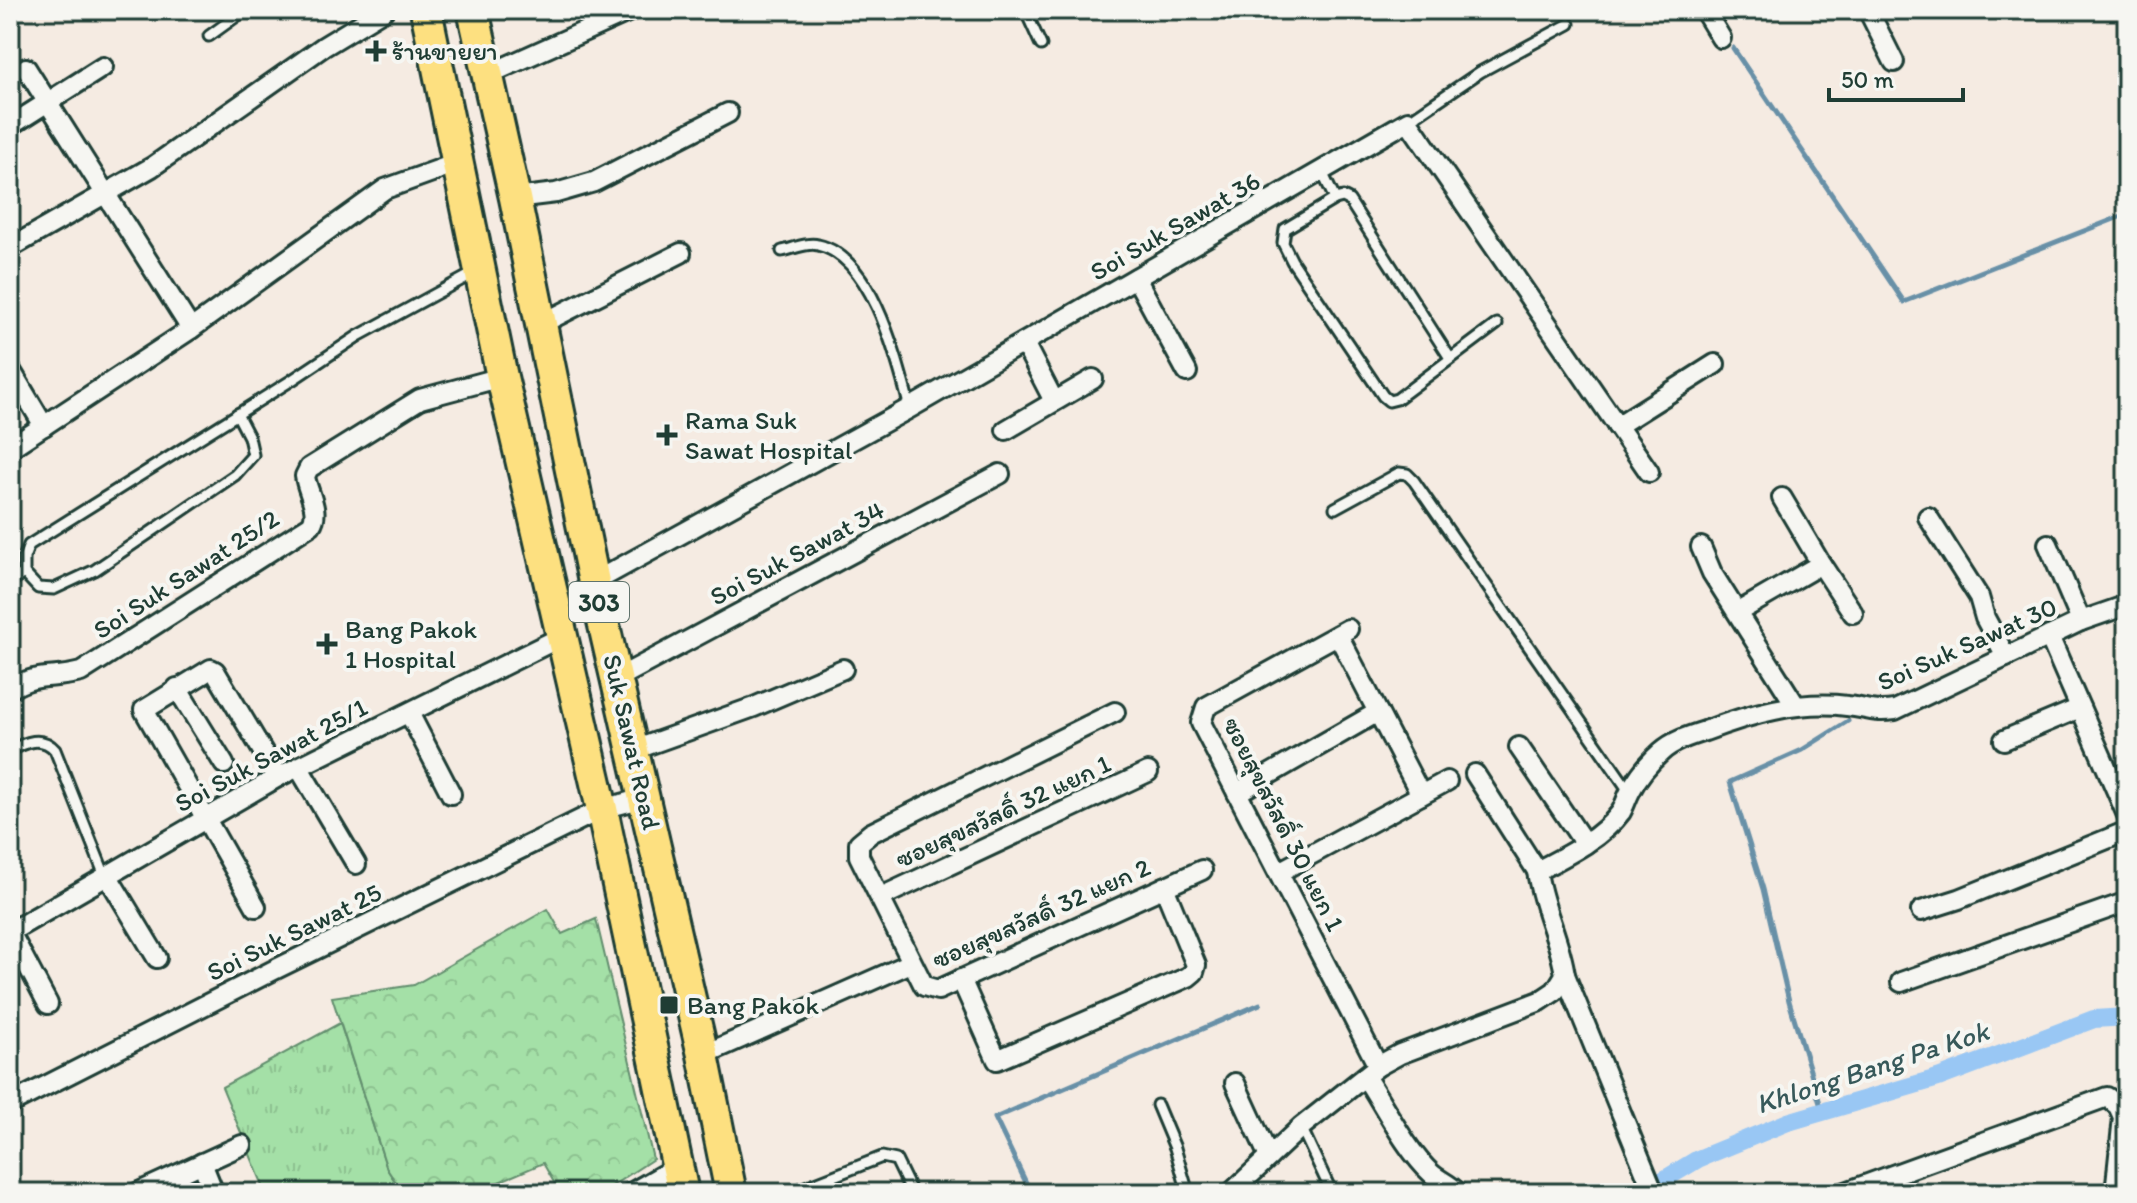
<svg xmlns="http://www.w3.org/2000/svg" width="2137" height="1203" font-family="Itim,'Playpen Sans Thai',sans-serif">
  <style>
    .grass { fill: url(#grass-tufts); stroke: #628e6e; stroke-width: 2 }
    .forest { fill: url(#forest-crowns); stroke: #628e6e; stroke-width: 2 }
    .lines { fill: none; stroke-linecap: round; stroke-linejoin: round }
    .stream { stroke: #6890a7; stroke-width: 5 }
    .canal { stroke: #99c7f4; stroke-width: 18 }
    .service-casing { stroke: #1f3d34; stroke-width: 15 }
    .minor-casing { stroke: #1f3d34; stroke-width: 24 }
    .primary-casing { stroke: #1f3d34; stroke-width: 36 }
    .service { stroke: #f6f6f2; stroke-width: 9 }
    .minor { stroke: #f6f6f2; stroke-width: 18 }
    .primary { stroke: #fde080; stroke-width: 30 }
    .poi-dot { fill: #1f3d34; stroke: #f6f6f2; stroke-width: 3 }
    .labels { text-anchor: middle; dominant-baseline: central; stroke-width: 8; stroke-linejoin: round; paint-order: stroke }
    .shield { fill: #f6f6f2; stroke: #60746d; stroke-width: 2 }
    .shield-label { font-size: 24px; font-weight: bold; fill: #1f3d34 }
    .poi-label { font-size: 26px; fill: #1f3d34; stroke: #f6f6f2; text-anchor: start }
    .street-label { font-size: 26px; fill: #1f3d34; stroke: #f6f6f2 }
    .water-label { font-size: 28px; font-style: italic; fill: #37595a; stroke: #f6f6f2 }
  </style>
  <defs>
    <pattern id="grass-tufts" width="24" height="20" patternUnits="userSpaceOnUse" patternTransform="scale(2)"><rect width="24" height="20" fill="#a4e0a7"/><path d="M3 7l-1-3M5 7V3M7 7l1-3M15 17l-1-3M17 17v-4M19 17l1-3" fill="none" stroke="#8dc190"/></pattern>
    <pattern id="forest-crowns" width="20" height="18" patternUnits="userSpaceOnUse" patternTransform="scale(2)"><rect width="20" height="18" fill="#a4e0a7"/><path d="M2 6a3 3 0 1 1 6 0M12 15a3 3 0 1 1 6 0" fill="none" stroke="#8dc190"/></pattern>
  </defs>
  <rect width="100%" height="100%" fill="#f5ebe2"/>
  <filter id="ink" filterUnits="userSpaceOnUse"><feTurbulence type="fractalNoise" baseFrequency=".0125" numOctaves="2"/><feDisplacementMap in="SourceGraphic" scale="16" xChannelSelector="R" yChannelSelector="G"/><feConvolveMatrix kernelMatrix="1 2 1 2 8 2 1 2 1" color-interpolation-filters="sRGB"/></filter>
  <g filter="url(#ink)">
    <path class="grass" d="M340 1023 387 1169 403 1193H266L222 1087Z"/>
    <path class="forest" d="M548 909 562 934 596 919 653 1159 601 1193H560L543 1163 473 1193H403L387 1169 332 997 414 985Z"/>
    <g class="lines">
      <g class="stream">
        <path d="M1733 48 1904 302 2127 214"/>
        <path d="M1822 1110 1789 1001 1763 889 1730 782 1802 750 1848 721"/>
        <path d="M1031 1193 995 1118 1260 1004"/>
      </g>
      <path class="canal" d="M1642 1193 1698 1159 1788 1122 1938 1078 2094 1019 2127 1017"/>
      <g class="service-casing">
        <g id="service">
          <path d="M1025 10 1041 45"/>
          <path d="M209 36 245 10"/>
          <path d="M1408 121 1480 72 1569 24"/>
          <path d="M1322 172 1335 199 1285 229 1283 243 1292 261 1383 396 1389 401 1397 399 1497 324"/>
          <path d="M1335 199 1343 197 1349 200 1450 358"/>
          <path d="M782 251C792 249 808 242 818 245 873 257 897 360 910 408"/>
          <path d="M1335 508 1399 473 1407 474 1414 481 1629 791"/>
          <path d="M24 573 38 588 54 589 95 570 235 475 253 455 249 437 237 414"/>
          <path d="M10 582 24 573V558L29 545 292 380 358 336 474 273"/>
          <path d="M10 751C25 742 42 735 55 750L105 876"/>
          <path d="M1157 1105 1175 1148 1188 1193"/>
          <path d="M1301 1127 1332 1193"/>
          <path d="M790 1193 882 1157 896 1160 912 1193"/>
        </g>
      </g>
      <g class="minor-casing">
        <g id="minor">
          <path d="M1704 10 1721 38"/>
          <path d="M1868 10 1894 62"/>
          <path d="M26 68 191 329"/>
          <path d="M487 75 632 10"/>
          <path d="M10 126 103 67"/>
          <path d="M515 198 556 193 594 182 728 113"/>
          <path d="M10 248 152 167 323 47 384 10"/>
          <path d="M1136 278 1187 372"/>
          <path d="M541 324 681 253"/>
          <path d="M1024 343 1054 401"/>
          <path d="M10 369 44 426"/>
          <path d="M1617 426 1715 364"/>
          <path d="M1006 430 1093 379"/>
          <path d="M10 448 191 329 385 189 457 163"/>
          <path d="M1782 498 1821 564"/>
          <path d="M1928 517 1979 597 1985 618 2006 657"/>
          <path d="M2048 544 2081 621"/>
          <path d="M1701 547 1712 573 1796 706"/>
          <path d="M594 582 910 408 1408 121 1649 472"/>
          <path d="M1738 612 1821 564 1853 613"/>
          <path d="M1348 629 1206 707 1201 723 1378 1066"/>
          <path d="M1338 635 1421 795"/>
          <path d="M2049 636 2127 815"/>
          <path d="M618 678 1000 474"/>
          <path d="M177 688 224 764"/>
          <path d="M10 689C38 672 51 680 81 672L311 525C321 511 307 492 305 476L309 468 420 399 502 377"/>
          <path d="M1115 712 871 833 859 843V856L924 986 938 990 1202 870"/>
          <path d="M409 713 451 794"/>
          <path d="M2004 740 2080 708"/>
          <path d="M1519 747 1585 844"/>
          <path d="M634 750 754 707 843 669"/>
          <path d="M299 768 356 864"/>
          <path d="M1475 774 1537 871"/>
          <path d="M1237 793 1378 712"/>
          <path d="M1279 872 1447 781"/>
          <path d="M107 875 157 958"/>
          <path d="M881 897 1148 772"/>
          <path d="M256 907 144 710 211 669 215 671 278 777"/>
          <path d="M1921 911 1959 899 2127 831"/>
          <path d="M10 932 278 777 563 636"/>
          <path d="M10 932 48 1004"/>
          <path d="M1565 975 1654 1193"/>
          <path d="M961 979 997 1060 1188 977 1194 972 1196 965 1164 887"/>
          <path d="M1901 982 2127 902"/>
          <path d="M703 1055 911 963"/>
          <path d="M1366 1078C1385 1107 1406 1150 1432 1174 1440 1181 1450 1184 1458 1193"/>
          <path d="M1235 1083 1269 1157"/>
          <path d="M10 1104 274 970 602 809 644 798"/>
          <path d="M202 1163 214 1193"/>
          <path d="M137 1193 242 1145"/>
          <path d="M631 1193 678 1166"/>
          <path d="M1231 1193 1301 1127 1378 1066 1400 1054 1540 1001 1555 991 1565 975C1560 939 1542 908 1537 871 1566 856 1601 839 1621 812 1625 805 1627 797 1631 790 1638 776 1650 762 1661 752 1673 741 1689 736 1705 731 1750 714 1798 700 1847 706 1868 708 1871 713 1895 710L2081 621 2127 605"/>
          <path d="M1843 1193 2107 1097 2118 1106 2123 1117 2115 1193"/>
        </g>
      </g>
      <g class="primary-casing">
        <g id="primary">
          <path d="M426 10 502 377 602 809 683 1193"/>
          <path d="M473 10 515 198 594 582 703 1055 731 1193"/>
        </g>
      </g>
      <use href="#service" class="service"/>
      <use href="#minor" class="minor"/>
      <use href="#primary" class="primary"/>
    </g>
  </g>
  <g class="poi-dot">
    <path d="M372 39h8v8h8v8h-8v8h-8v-8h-8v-8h8z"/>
    <path d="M663 423h8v8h8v8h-8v8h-8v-8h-8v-8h8z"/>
    <path d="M323 632h8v8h8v8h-8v8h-8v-8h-8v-8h8z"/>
    <rect x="659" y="995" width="20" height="20" rx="4"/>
  </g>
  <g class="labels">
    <rect class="shield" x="569" y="582" width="60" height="40" rx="6"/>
    <g class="shield-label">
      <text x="599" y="602">303</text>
    </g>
    <g class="poi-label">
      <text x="392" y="51">ร้านขายยา</text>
      <text x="685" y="420">Rama Suk<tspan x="685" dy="30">Sawat Hospital</tspan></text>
      <text x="345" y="629">Bang Pakok<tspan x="345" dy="30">1 Hospital</tspan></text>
      <text x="687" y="1005">Bang Pakok</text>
    </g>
    <g class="street-label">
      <text transform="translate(1175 226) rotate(-30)">Soi Suk Sawat 36</text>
      <text transform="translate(797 553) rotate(-28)">Soi Suk Sawat 34</text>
      <text transform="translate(186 574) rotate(-33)">Soi Suk Sawat 25/2</text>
      <text transform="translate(1967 644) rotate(-24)">Soi Suk Sawat 30</text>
      <text transform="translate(632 742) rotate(77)">Suk Sawat Road</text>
      <text transform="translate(271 755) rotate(-28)">Soi Suk Sawat 25/1</text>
      <text transform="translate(1003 811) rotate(-25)">ซอยสุขสวัสดิ์ 32 แยก 1</text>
      <text transform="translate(1284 824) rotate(63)">ซอยสุขสวัสดิ์ 30 แยก 1</text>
      <text transform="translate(1041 913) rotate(-24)">ซอยสุขสวัสดิ์ 32 แยก 2</text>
      <text transform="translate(294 932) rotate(-26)">Soi Suk Sawat 25</text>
    </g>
    <g class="water-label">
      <text transform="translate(1872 1067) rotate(-18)">Khlong Bang Pa Kok</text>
    </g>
  </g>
  <rect width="2137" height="1203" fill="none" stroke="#f6f6f2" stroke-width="40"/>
  <rect x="20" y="20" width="2097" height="1163" fill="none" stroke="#1f3d34" stroke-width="3" filter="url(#ink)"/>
  <path d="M1829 88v12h134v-12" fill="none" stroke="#1f3d34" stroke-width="4"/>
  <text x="1841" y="88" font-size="24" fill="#1f3d34" stroke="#f6f6f2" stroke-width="6" paint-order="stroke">50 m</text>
</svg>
